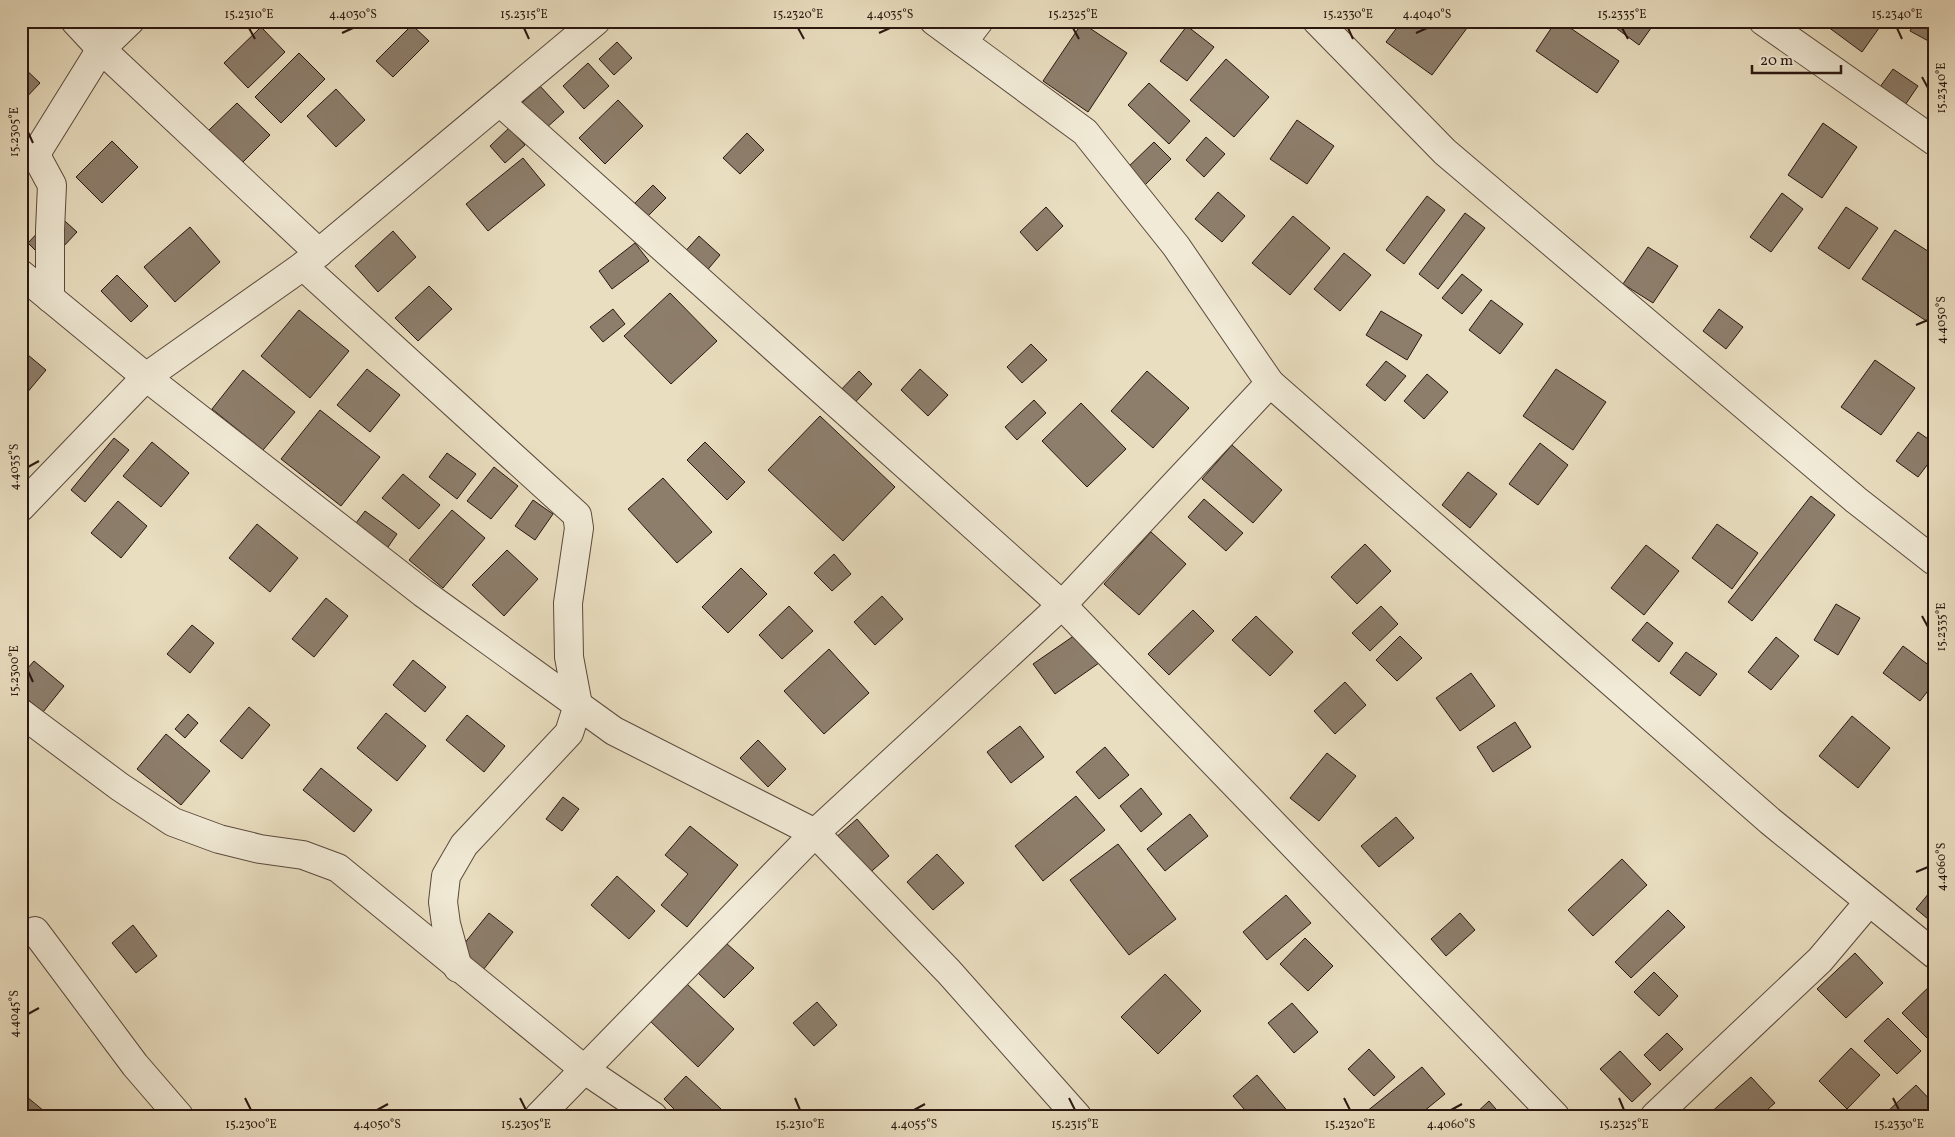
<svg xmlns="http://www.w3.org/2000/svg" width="1955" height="1137" font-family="Vollkorn,serif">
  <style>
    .building { fill: #8d7e6c; stroke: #2a1710 }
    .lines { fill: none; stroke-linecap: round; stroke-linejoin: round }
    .minor-casing { stroke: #5a493c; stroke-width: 30 }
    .minor { stroke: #f1ead6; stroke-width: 28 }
    .ticks { fill: none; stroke: #2a1710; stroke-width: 2 }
    .neatline { fill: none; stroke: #2a1710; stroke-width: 2 }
    .ticks-label { font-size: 12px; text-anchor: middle; fill: #2a1710 }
  </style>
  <rect width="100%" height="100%" fill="#e9dec0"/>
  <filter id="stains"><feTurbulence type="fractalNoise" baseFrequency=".004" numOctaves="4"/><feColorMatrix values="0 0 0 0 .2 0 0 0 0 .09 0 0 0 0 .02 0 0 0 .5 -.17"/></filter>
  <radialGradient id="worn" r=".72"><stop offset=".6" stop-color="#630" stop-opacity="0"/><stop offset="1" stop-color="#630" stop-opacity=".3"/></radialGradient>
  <g class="building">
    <path d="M89 21H110L100 32Z"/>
    <path d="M432 21H446L438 28Z"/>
    <path d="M1402 21H1458L1467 28 1432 75 1386 42Z"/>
    <path d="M1556 21H1560L1619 61 1597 93 1536 51Z"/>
    <path d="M1621 21H1656L1639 45 1616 28Z"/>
    <path d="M1820 21H1884L1862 52Z"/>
    <path d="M1915 21H1934V44L1910 31Z"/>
    <path d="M1082 23 1127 53 1088 112 1043 81Z"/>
    <path d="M412 25 429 41 393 77 376 61Z"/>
    <path d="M1187 26 1214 47 1187 81 1160 61Z"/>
    <path d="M261 27 285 52 248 88 224 63Z"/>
    <path d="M617 42 632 58 614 75 599 59Z"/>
    <path d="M299 53 325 79 281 123 255 97Z"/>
    <path d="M1226 59 1269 97 1234 137 1190 100Z"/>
    <path d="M588 63 609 86 584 109 563 86Z"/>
    <path d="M21 65 40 83 21 103Z"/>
    <path d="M1893 69 1918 86 1903 108 1877 91Z"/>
    <path d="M1149 83 1190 121 1169 144 1128 105Z"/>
    <path d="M540 86 564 112 545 129 522 103Z"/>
    <path d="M336 89 365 120 336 147 307 116Z"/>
    <path d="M618 100 643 126 605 164 579 138Z"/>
    <path d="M237 103 270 135 240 165 207 132Z"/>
    <path d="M1297 120 1334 146 1307 184 1270 159Z"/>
    <path d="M1823 123 1857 147 1822 198 1788 175Z"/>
    <path d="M509 128 525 145 505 163 490 146Z"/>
    <path d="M747 133 764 150 740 174 723 158Z"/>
    <path d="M1206 137 1225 154 1204 177 1186 160Z"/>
    <path d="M112 141 138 167 102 203 76 177Z"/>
    <path d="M1154 142 1171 159 1142 188 1124 171Z"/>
    <path d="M523 158 545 185 488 231 466 204Z"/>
    <path d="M653 185 666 198 648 216 635 203Z"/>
    <path d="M1218 192 1245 216 1222 242 1195 219Z"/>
    <path d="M1782 193 1803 209 1771 252 1750 237Z"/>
    <path d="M1427 196 1445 210 1404 264 1386 250Z"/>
    <path d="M1046 207 1063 226 1037 251 1020 232Z"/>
    <path d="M1846 207 1878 228 1849 269 1818 248Z"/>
    <path d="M56 213 77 232 48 263 28 243Z"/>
    <path d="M1465 213 1485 228 1438 289 1419 274Z"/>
    <path d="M1293 216 1330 248 1290 295 1252 263Z"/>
    <path d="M190 227 220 262 175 302 144 267Z"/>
    <path d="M1895 230 1934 255V314L1928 322 1862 279Z"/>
    <path d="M393 231 416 257 378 292 355 266Z"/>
    <path d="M699 236 720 255 704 274 682 255Z"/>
    <path d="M635 243 649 261 612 289 599 271Z"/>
    <path d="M1648 247 1678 266 1653 303 1623 284Z"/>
    <path d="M1344 253 1371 275 1340 311 1314 289Z"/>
    <path d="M1462 274 1482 290 1462 314 1442 298Z"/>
    <path d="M117 275 148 306 131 322 101 291Z"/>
    <path d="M429 286 452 309 418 341 395 318Z"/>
    <path d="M670 293 717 341 671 384 624 336Z"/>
    <path d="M1491 300 1523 324 1500 354 1469 330Z"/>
    <path d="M613 309 625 324 603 342 590 327Z"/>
    <path d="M1719 309 1743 327 1726 349 1703 331Z"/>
    <path d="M299 310 349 351 310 398 261 356Z"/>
    <path d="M1381 311 1422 335 1407 360 1366 335Z"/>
    <path d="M1031 344 1047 360 1022 383 1007 367Z"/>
    <path d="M28 355 46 370 21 400V363Z"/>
    <path d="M1875 360 1915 388 1881 435 1841 407Z"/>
    <path d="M1386 361 1406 376 1385 401 1366 385Z"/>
    <path d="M367 369 400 395 370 432 337 405Z"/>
    <path d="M920 369 948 395 928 416 901 390Z"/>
    <path d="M1556 369 1606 402 1573 450 1523 416Z"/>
    <path d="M243 370 295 412 263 450 212 409Z"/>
    <path d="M859 371 872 384 849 409 835 396Z"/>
    <path d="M1147 371 1189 408 1153 448 1111 411Z"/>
    <path d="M1427 374 1448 392 1424 419 1404 401Z"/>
    <path d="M1034 400 1046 413 1017 440 1005 427Z"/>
    <path d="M1081 403 1126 449 1087 487 1042 441Z"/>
    <path d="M320 410 380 457 341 506 281 459Z"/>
    <path d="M820 416 895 487 843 541 768 470Z"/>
    <path d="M1918 432 1934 443V456L1918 477 1896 461Z"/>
    <path d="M114 438 129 450 85 502 71 490Z"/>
    <path d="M152 442 189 473 161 507 123 476Z"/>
    <path d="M705 442 745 482 727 500 687 460Z"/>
    <path d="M1540 443 1568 465 1538 505 1509 484Z"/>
    <path d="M1232 445 1282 490 1253 523 1202 479Z"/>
    <path d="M447 453 476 474 457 499 429 477Z"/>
    <path d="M494 467 518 486 491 519 467 501Z"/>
    <path d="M1468 472 1497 494 1470 528 1442 505Z"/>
    <path d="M403 474 440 505 419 529 382 498Z"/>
    <path d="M663 478 712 532 677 563 628 509Z"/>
    <path d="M1811 496 1835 515 1752 621 1728 602Z"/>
    <path d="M1204 499 1243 533 1226 551 1188 517Z"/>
    <path d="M533 500 553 514 535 540 515 526Z"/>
    <path d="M118 501 147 526 121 558 91 533Z"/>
    <path d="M452 510 485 538 443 588 409 560Z"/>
    <path d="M365 511 397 534 386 550 353 527Z"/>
    <path d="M257 524 298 558 270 592 229 558Z"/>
    <path d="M1717 524 1758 553 1732 589 1692 558Z"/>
    <path d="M1151 532 1186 564 1139 615 1104 584Z"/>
    <path d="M1365 544 1391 571 1357 604 1331 577Z"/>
    <path d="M1646 545 1679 571 1644 615 1611 588Z"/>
    <path d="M507 550 538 579 504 616 472 585Z"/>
    <path d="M834 554 851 574 832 591 814 573Z"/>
    <path d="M741 568 767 594 728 633 702 607Z"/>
    <path d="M882 596 903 619 875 645 854 622Z"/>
    <path d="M326 598 348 616 314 657 292 639Z"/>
    <path d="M1836 604 1860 618 1838 655 1814 640Z"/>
    <path d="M789 606 813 631 782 659 759 635Z"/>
    <path d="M1381 606 1398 624 1370 651 1352 633Z"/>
    <path d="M1193 610 1214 631 1169 675 1148 654Z"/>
    <path d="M1256 616 1293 652 1270 676 1232 640Z"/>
    <path d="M1647 622 1673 643 1659 662 1632 640Z"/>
    <path d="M192 625 214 643 190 673 167 654Z"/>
    <path d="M1078 633 1099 663 1055 694 1033 664Z"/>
    <path d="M1400 636 1422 658 1397 681 1376 660Z"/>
    <path d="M1776 637 1799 656 1771 690 1748 672Z"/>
    <path d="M1903 646 1934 669V683L1920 701 1883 673Z"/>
    <path d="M829 649 869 693 824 734 784 691Z"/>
    <path d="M1686 652 1717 674 1700 696 1670 673Z"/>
    <path d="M413 660 446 687 425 712 393 685Z"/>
    <path d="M34 661 64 686 43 712 21 694V676Z"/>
    <path d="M1471 673 1495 706 1460 731 1436 698Z"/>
    <path d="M1345 682 1366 705 1335 734 1314 711Z"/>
    <path d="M249 707 270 725 242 759 220 741Z"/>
    <path d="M386 713 426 746 397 781 357 748Z"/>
    <path d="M188 714 198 723 185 738 175 729Z"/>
    <path d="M467 715 505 746 484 772 446 740Z"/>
    <path d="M1852 716 1890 748 1858 788 1819 756Z"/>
    <path d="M1515 722 1531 747 1493 772 1477 747Z"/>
    <path d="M1020 726 1044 757 1011 783 987 752Z"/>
    <path d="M166 734 210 771 181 805 137 769Z"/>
    <path d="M758 740 786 769 768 787 740 758Z"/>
    <path d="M1105 747 1129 775 1099 799 1076 772Z"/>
    <path d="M1327 753 1356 776 1319 821 1290 798Z"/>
    <path d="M321 768 372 810 354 832 303 790Z"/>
    <path d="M1141 788 1162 814 1141 832 1120 806Z"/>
    <path d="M1076 796 1105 830 1043 881 1015 846Z"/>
    <path d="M563 797 579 809 562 831 546 819Z"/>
    <path d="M1190 814 1208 836 1165 871 1147 849Z"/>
    <path d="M1396 817 1414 838 1379 867 1361 846Z"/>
    <path d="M857 819 889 856 866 876 834 839Z"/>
    <path d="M690 826 738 865 687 927 661 905 688 874 665 855Z"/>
    <path d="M1118 844 1176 919 1129 955 1070 880Z"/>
    <path d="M937 854 964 883 933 910 907 882Z"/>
    <path d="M1622 859 1647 885 1593 936 1568 910Z"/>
    <path d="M617 876 655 911 629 939 591 905Z"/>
    <path d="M1934 887V924L1916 909Z"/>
    <path d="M1286 895 1311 923 1267 960 1243 932Z"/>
    <path d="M1668 910 1685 927 1631 978 1615 962Z"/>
    <path d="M489 913 513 932 483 970 459 950Z"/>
    <path d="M1460 913 1475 930 1446 956 1431 939Z"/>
    <path d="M133 925 157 956 136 973 112 943Z"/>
    <path d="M1305 938 1333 966 1308 991 1280 964Z"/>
    <path d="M726 943 754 968 724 998 698 973Z"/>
    <path d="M1855 953 1883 983 1846 1018 1817 989Z"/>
    <path d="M1654 972 1678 996 1659 1016 1634 992Z"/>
    <path d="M1165 974 1201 1011 1158 1054 1121 1017Z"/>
    <path d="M685 982 734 1029 698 1067 648 1019Z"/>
    <path d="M1934 982V1045L1902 1013Z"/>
    <path d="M817 1002 837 1025 814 1046 793 1023Z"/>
    <path d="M1292 1003 1318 1032 1294 1053 1268 1023Z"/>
    <path d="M1888 1018 1921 1051 1897 1074 1864 1041Z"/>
    <path d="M1667 1033 1683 1049 1660 1071 1644 1055Z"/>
    <path d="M1851 1048 1880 1075 1847 1109 1819 1081Z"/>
    <path d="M1369 1049 1395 1077 1374 1096 1348 1069Z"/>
    <path d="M1620 1051 1651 1084 1632 1102 1600 1069Z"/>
    <path d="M1422 1067 1445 1094 1418 1116H1361Z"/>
    <path d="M1257 1075 1290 1114 1289 1116H1250L1233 1096Z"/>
    <path d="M686 1076 721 1109 714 1116H681L664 1099Z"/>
    <path d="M1751 1077 1775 1103 1760 1116H1711L1709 1114Z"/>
    <path d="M1916 1085 1934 1104V1116H1891L1887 1112Z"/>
    <path d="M21 1092 50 1116H21Z"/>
    <path d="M1489 1101 1502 1116H1473Z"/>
  </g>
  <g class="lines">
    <g class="minor-casing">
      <g id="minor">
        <path d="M75 21 101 49 319 253"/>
        <path d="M934 21 1085 132 1176 246 1270 383 1770 821 1934 954"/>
        <path d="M1317 21 1445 152 1856 500 1934 561"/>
        <path d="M1763 21 1934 141"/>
        <path d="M963 42 979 21"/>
        <path d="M500 102 1062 605 1555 1116"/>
        <path d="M303 266 577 515 579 528 568 603 569 657 578 705 569 733 464 845 446 876 443 902 446 924 458 968"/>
        <path d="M21 274 146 377 423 593 614 731 815 833 949 972 1077 1116"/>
        <path d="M50 298V230L52 185 39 161 37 152 101 49 130 21"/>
        <path d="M21 507 146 377 303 266 596 21"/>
        <path d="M21 713 120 787 173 822 219 839 260 849 303 855 338 868 585 1070 653 1116"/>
        <path d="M35 931 135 1065 179 1116"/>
        <path d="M539 1116 815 833 1062 605 1270 383"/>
        <path d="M1655 1116 1820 960 1868 903"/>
      </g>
    </g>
    <use href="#minor" class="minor"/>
  </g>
  <path class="ticks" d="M249 28 255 39M524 28 529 39M798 28 804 39M1073 28 1079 39M1348 28 1353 39M1622 28 1628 39M1897 28 1902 39M342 33 353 28M879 33 890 28M1416 33 1427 28M1922 77 1928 88M28 132 33 143M1916 325 1928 320M28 467 39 461M1922 616 1928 627M28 671 33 682M1916 872 1928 867M28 1014 39 1008M245 1098 251 1110M520 1098 526 1110M795 1098 800 1110M1069 1098 1075 1110M1344 1098 1350 1110M1619 1098 1624 1110M1893 1098 1899 1110M377 1110 388 1104M914 1110 925 1104M1451 1110 1462 1104"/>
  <rect width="1955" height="1137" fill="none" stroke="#e9dec0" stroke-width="55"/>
  <path d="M1752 65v8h89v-8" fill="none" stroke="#2a1710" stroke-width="2.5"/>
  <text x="1760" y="65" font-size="15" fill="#2a1710" stroke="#f1ead6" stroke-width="4" paint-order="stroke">20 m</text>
  <rect x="28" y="28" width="1900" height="1082" class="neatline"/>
  <g class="ticks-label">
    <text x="249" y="18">15.2310°E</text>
    <text x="353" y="18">4.4030°S</text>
    <text x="524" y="18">15.2315°E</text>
    <text x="798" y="18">15.2320°E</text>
    <text x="890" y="18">4.4035°S</text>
    <text x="1073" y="18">15.2325°E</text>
    <text x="1348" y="18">15.2330°E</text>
    <text x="1427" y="18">4.4040°S</text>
    <text x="1622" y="18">15.2335°E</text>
    <text x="1897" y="18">15.2340°E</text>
    <text transform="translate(1941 88) rotate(-90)" y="4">15.2340°E</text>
    <text transform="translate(14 132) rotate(-90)" y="4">15.2305°E</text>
    <text transform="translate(1941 320) rotate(-90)" y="4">4.4050°S</text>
    <text transform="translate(14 467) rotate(-90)" y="4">4.4035°S</text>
    <text transform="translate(1941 627) rotate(-90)" y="4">15.2335°E</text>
    <text transform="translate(14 671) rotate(-90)" y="4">15.2300°E</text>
    <text transform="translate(1941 867) rotate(-90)" y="4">4.4060°S</text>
    <text transform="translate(14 1014) rotate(-90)" y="4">4.4045°S</text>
    <text x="251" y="1128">15.2300°E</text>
    <text x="377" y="1128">4.4050°S</text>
    <text x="526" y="1128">15.2305°E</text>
    <text x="800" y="1128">15.2310°E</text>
    <text x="914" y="1128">4.4055°S</text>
    <text x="1075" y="1128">15.2315°E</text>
    <text x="1350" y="1128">15.2320°E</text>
    <text x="1451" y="1128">4.4060°S</text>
    <text x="1624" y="1128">15.2325°E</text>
    <text x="1899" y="1128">15.2330°E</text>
  </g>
  <rect width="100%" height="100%" filter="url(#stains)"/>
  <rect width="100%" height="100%" fill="url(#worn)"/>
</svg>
